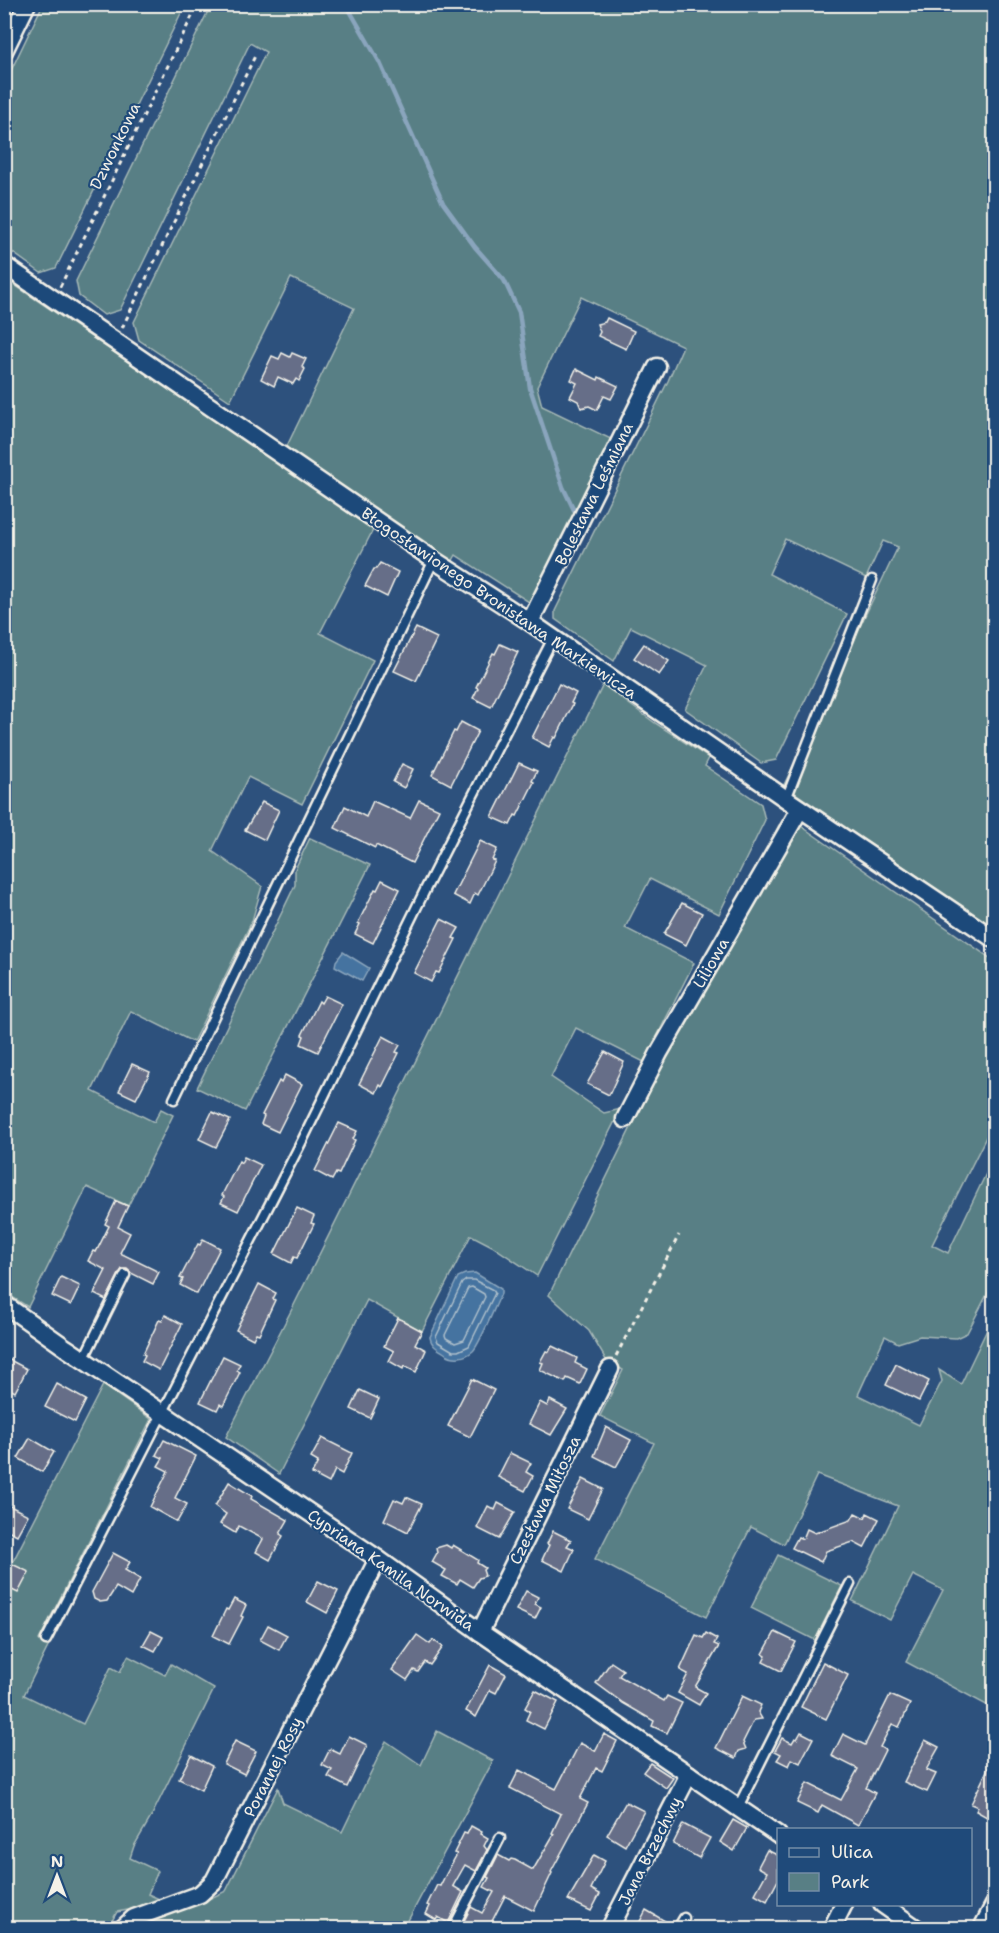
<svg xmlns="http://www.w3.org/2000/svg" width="999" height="1933" font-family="'Shantell Sans',sans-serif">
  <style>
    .green { fill: #587f85; stroke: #a6b8b6; stroke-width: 1.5 }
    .water { fill: #4473a0; stroke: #8aa5bd; stroke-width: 1.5 }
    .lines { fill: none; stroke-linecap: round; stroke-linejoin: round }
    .shore { stroke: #aebfcb; stroke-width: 1.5 }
    .stream { stroke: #8aa5bd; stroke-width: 4.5 }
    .building { fill: #666e88; stroke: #f4f1e8; stroke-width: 1.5 }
    .service-casing { stroke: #f4f1e8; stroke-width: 13 }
    .minor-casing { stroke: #f4f1e8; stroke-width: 21 }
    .path { stroke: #f4f1e8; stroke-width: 3; stroke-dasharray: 4.5 4.5; stroke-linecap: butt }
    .service { stroke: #1f4a7a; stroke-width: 8 }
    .minor { stroke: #1f4a7a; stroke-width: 16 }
    .labels { text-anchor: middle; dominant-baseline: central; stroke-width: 4.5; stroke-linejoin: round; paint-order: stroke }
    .street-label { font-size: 16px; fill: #f4f1e8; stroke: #1f4a7a }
  </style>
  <rect width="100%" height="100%" fill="#2d517d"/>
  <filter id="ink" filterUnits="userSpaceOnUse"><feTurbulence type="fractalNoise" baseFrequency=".0167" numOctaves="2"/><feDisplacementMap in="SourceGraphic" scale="12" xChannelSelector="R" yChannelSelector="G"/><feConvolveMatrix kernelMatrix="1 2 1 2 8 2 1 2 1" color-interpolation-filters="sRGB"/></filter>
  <g filter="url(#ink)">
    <g class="green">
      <path d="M43 4 185 5 56 268 41 273 5 247V83Z"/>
      <path d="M211 5H994V927L867 842 782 789 898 547 883 541 866 578 785 539 769 574 847 614 776 760 761 763 685 709 707 665 631 627 614 661 555 619V611L668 381 683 346 581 297 537 387 542 406 613 440 532 604 456 555 452 562 286 448 354 308 291 278 230 401 139 340 134 322 266 52 250 43 120 310 104 315 79 296 76 281Z"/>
      <path d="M4 278 374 528 320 633 373 660 302 804 248 777 212 851 262 886 252 921 193 1042 131 1011 92 1091 154 1122 161 1109 173 1115 128 1206 87 1187 28 1307 4 1292Z"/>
      <path d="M603 685 655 723 709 758 705 766 761 804 765 820 719 914 650 879 625 928 694 963 644 1062 576 1028 551 1077 604 1113 621 1109 537 1276 492 1246 471 1235 422 1331 367 1300 279 1474 226 1437 294 1305Z"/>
      <path d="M791 819 994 961V1121L932 1245 948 1253 994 1157V1281L967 1333 956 1338 920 1336 898 1343 885 1336 858 1395 919 1425 942 1381 939 1370 961 1384 994 1315V1709L906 1662 943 1590 913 1575 890 1620 852 1601 898 1506 817 1475 784 1544 751 1527 706 1617 595 1559 654 1443 600 1416 623 1370 606 1360 589 1331 549 1295 779 825Z"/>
      <path d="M310 838 370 865 245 1111 197 1088 295 885V869Z"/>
      <path d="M103 1385 151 1419 39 1640 48 1647 24 1695 83 1724 111 1667 120 1672 128 1656 165 1675 171 1664 214 1689 150 1819 134 1846 130 1858 158 1871 148 1894 159 1899 150 1906 117 1912 108 1928H5L4 1579Z"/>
      <path d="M778 1555 842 1586 815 1640 751 1608Z"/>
      <path d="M437 1731 493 1761 404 1928H140L154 1920 198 1904 226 1891 278 1788 283 1803 342 1832 386 1741 421 1765Z"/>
    </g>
    <g class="water">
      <path d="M343 952 369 968 362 981 335 966 336 961Z"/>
      <path d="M475 1273 501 1289V1294C495 1306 480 1344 473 1351 465 1358 454 1359 446 1354 439 1349 431 1346 430 1337L458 1277 465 1274Z"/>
    </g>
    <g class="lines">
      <g class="shore">
        <path d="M466 1280H474L493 1290 495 1293 469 1346 458 1351H453L438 1342 436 1337 462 1283Z"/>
        <path d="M472 1287 484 1294 485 1297 464 1340 455 1343 446 1338 445 1335 468 1288Z"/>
      </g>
      <path class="stream" d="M346 4 380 63 443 203 475 247 504 280 519 312 530 388 563 487 574 510"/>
    </g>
    <g class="building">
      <path d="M607 318 634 331 626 349 598 336 600 332 597 324 605 322Z"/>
      <path d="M282 353 290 357 292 353 306 359 302 367 305 369 299 381 296 379 293 384 278 377 274 386 261 379 272 356 279 359Z"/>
      <path d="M576 369 598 380 599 377 618 386 611 399 604 396 597 410 589 406 581 408 578 401 570 397 577 383 571 380Z"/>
      <path d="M380 563 398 572 387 597 365 586 374 569H376Z"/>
      <path d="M416 628 437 638 416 681 394 671Z"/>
      <path d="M500 644 518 652 491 707 473 698 478 688 476 687 493 653 495 654Z"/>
      <path d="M644 644 669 661 659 675 634 658Z"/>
      <path d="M559 684 576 693 571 703 573 704 556 738 554 737 549 747 532 738Z"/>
      <path d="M461 722 478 731 451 785 432 775 454 731 456 732Z"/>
      <path d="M519 763 537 771 532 781 534 782 517 816 515 815 510 825 492 817Z"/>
      <path d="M402 764 413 769 404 788 393 782Z"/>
      <path d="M419 800 439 809 412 863 376 845 375 848 335 828 345 806 366 817 373 801 410 818Z"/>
      <path d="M262 802 279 810 265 840 245 830Z"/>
      <path d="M480 841 497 849 492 860 495 861 478 895 475 893 470 904 453 895Z"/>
      <path d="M382 880 400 889 373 943 355 934 360 924 358 923 375 889 377 890Z"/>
      <path d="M682 903 702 913 686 945 664 934Z"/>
      <path d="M441 919 459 928 453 938 456 939 439 973 436 972 431 982 414 973Z"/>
      <path d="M325 996 342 1004 318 1052 301 1044 304 1036 302 1035 319 1001 321 1003Z"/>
      <path d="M383 1036 400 1045 396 1052 399 1053 382 1087 380 1085 376 1093 359 1084Z"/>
      <path d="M605 1052 624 1062 609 1095 587 1084Z"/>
      <path d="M132 1064 150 1072 136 1099 119 1091Z"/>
      <path d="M285 1075 302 1084 278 1132 261 1124 264 1116 262 1115 279 1081 281 1083Z"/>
      <path d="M212 1112 230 1120 216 1147 199 1139Z"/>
      <path d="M339 1123 357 1131 353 1139 355 1140 339 1174 336 1173 332 1180 315 1171Z"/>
      <path d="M244 1157 261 1165 238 1211 221 1203 224 1197 222 1195 239 1161 241 1163Z"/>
      <path d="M116 1201 128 1206 118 1227 130 1233 120 1253 159 1272 153 1284 131 1273 127 1269H122L106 1300 94 1294 106 1270 88 1261 93 1251 96 1252 109 1226 105 1224Z"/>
      <path d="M297 1208 314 1216 311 1223 314 1224 297 1258 294 1257 291 1263 274 1254Z"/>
      <path d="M203 1239 220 1248 197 1294 180 1285 183 1279 180 1278 198 1244 200 1245Z"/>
      <path d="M61 1277 80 1286 71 1305 52 1296Z"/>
      <path d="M259 1284 276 1293 273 1299 275 1300 259 1334 256 1333 253 1339 236 1330Z"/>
      <path d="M165 1315 182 1324 159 1370 142 1361 145 1355 143 1354 159 1320 162 1321Z"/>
      <path d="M398 1318 422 1331 415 1344 426 1350 416 1372 404 1366 403 1369 389 1361 394 1351 384 1346Z"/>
      <path d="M552 1346 577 1358 575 1363 587 1369 580 1384 567 1378 565 1382 540 1370 543 1363 540 1362 546 1351 549 1352Z"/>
      <path d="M223 1356 240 1364 237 1370 240 1372 223 1406 220 1404 217 1410 200 1402Z"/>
      <path d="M8 1359 27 1369 15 1392 4 1386V1366Z"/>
      <path d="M896 1364 929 1381 919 1401 886 1385Z"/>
      <path d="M472 1379 494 1390 470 1437 448 1426Z"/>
      <path d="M57 1384 86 1400 75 1422 45 1407Z"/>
      <path d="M360 1390 379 1399 370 1418 351 1409Z"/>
      <path d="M550 1400 567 1409 551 1435 529 1424 540 1402 547 1406Z"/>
      <path d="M606 1427 631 1440 616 1467 594 1456Z"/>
      <path d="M30 1438 54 1452 42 1472 18 1458Z"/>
      <path d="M322 1438 352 1453 342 1474 335 1470 329 1483 312 1474 318 1462 311 1458Z"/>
      <path d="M164 1440 196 1456 175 1498 187 1504 177 1522 150 1507 168 1471 158 1466 163 1458 156 1455Z"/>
      <path d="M510 1453 531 1463 526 1472 533 1476 525 1491 498 1477Z"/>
      <path d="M583 1479 603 1489 588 1519 567 1509Z"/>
      <path d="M229 1482 252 1496 251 1499 288 1520 280 1534 283 1536 270 1560 256 1552 263 1539 239 1526 235 1533 220 1524 226 1514 215 1506Z"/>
      <path d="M406 1497 422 1504 408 1532 384 1520 394 1499 403 1503Z"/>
      <path d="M4 1503 28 1515 17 1535 4 1528Z"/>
      <path d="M498 1503 515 1512 499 1539 477 1528 488 1506 495 1510Z"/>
      <path d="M855 1513 865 1518 867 1513 879 1519 864 1548 853 1542 826 1551 821 1562 792 1548 798 1537 803 1539 807 1529 815 1533 851 1520Z"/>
      <path d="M553 1531 571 1540 567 1546 574 1549 564 1571 542 1560 549 1545 547 1544Z"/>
      <path d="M446 1545 451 1548 453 1545 478 1560 477 1563 485 1568 483 1570 485 1576 479 1578 473 1587 460 1579 457 1584 442 1576 446 1570 432 1562 437 1553 436 1548Z"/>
      <path d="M113 1553 130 1562 125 1570 140 1579 131 1596 116 1587 107 1601 100 1602 94 1599 92 1592Z"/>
      <path d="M12 1564 29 1572 18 1593 4 1586V1579Z"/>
      <path d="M318 1581 338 1591 327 1613 307 1602Z"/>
      <path d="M526 1591 538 1597 535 1604 541 1607 535 1619 516 1610Z"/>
      <path d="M234 1599 246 1605 241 1616 243 1617 229 1644 213 1636 226 1609 228 1610Z"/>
      <path d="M268 1625 287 1635 279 1650 260 1640Z"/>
      <path d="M151 1631 163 1637 155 1651 143 1645Z"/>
      <path d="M775 1632 796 1642 781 1671 763 1662 766 1656 763 1654Z"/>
      <path d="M706 1633 717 1639 714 1644 719 1646 695 1687 706 1693 699 1705 678 1693 688 1674 680 1670 696 1635 703 1638Z"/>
      <path d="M417 1635 430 1644 433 1640 443 1647 430 1665 425 1662 418 1672 414 1670 407 1680 392 1670Z"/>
      <path d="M611 1662 623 1670 619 1676 664 1701 667 1696 682 1703 667 1733 652 1726 654 1721 623 1703 596 1683Z"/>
      <path d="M823 1662 848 1675 826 1719 801 1707Z"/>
      <path d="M490 1665 506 1674 496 1693 490 1690 476 1717 466 1711Z"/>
      <path d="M535 1690 558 1702 544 1729 526 1720 530 1711 525 1708Z"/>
      <path d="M890 1695 910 1704 899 1727 892 1724 880 1747 885 1750 866 1788 875 1793 858 1825 822 1805 818 1813 797 1803 807 1783 841 1800 858 1769 832 1756 843 1734 865 1745Z"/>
      <path d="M742 1696 761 1705 758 1712 762 1719 754 1720 743 1742 746 1749 739 1751 736 1758 716 1748Z"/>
      <path d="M801 1732 813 1738 800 1763 792 1759 789 1766 777 1760 781 1754 775 1751 782 1738 792 1743 795 1738 797 1739Z"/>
      <path d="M604 1734 617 1741 602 1771 596 1768 580 1799 588 1803 551 1872 552 1873 534 1911 505 1896 488 1929H460L471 1907 482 1913 494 1892 484 1887 489 1878 487 1877 498 1855 509 1861 511 1859 515 1860 533 1870 554 1834 552 1833 561 1814 510 1788 519 1770 556 1789 580 1743 595 1751Z"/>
      <path d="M349 1736 367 1745 347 1787 328 1777 332 1770 322 1765 330 1749 340 1754Z"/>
      <path d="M925 1740 939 1747 926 1770 936 1774 927 1792 904 1782Z"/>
      <path d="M235 1741 256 1751 244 1774 224 1764Z"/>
      <path d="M191 1755 212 1766 201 1790 179 1779Z"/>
      <path d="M994 1756V1821L976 1811 978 1807 971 1804Z"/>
      <path d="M650 1763 673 1778 666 1788 643 1772Z"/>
      <path d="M626 1802 644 1811 625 1846 607 1835Z"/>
      <path d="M733 1820 747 1828 734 1851 720 1842Z"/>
      <path d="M683 1824 710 1838 699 1858 673 1844Z"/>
      <path d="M471 1826 482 1832 481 1834 488 1838 484 1846 487 1850 476 1871 465 1865 453 1886 463 1892 448 1923 438 1917 436 1920 426 1914 430 1906 427 1905 437 1885 440 1886 444 1878 457 1854 454 1853 464 1833 467 1834Z"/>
      <path d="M767 1850 777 1855 778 1851V1880L767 1901 755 1894 767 1872 758 1867Z"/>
      <path d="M594 1855 605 1861 591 1889 600 1894 591 1911 568 1900Z"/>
      <path d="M646 1910 665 1921 661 1929H636Z"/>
    </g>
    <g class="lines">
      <g class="service-casing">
        <g id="service">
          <path d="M786 799 872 580"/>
          <path d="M174 1099 434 560"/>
          <path d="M83 1360 125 1275"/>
          <path d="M46 1640 303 1139 426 888 553 638"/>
          <path d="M738 1807 850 1584"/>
          <path d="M453 1928 500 1838"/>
          <path d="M678 1928 684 1918"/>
        </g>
      </g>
      <g class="minor-casing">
        <g id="minor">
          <path d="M4 51 27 4"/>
          <path d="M4 265 434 560 530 622 786 799 994 939"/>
          <path d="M530 622 657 367"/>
          <path d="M625 1119 659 1053 800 809"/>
          <path d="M4 1304 66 1348 378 1559 480 1632 778 1835"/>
          <path d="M480 1632 610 1369"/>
          <path d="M882 1904 916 1928"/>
          <path d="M123 1928 134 1918 200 1894 214 1881 378 1559"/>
          <path d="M610 1928 689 1774"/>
          <path d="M832 1928 844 1904"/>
          <path d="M982 1928 994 1905"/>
        </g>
      </g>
      <g class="path">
        <path d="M60 287 198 4"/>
        <path d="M122 328 255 56"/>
        <path d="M616 1356 679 1235"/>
      </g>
      <use href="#service" class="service"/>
      <use href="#minor" class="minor"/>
    </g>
  </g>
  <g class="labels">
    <g class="street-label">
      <text transform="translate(115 146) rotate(-64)">Dzwonkowa</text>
      <text transform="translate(594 494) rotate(-64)">Bolesława Leśmiana</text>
      <text transform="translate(499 603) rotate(34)">Błogosławionego Bronisława Markiewicza</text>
      <text transform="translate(711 963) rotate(-60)">Liliowa</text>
      <text transform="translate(545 1500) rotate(-64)">Czesława Miłosza</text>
      <text transform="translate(391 1570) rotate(35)">Cypriana Kamila Norwida</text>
      <text transform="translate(273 1767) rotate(-63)">Porannej Rosy</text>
      <text transform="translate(650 1851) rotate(-63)">Jana Brzechwy</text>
    </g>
  </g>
  <rect width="999" height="1933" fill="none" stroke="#1f4a7a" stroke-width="24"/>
  <rect x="12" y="12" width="975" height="1909" fill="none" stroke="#f4f1e8" stroke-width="2" filter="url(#ink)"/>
  <rect x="777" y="1828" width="195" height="78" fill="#1f4a7a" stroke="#748da6" stroke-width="1.5"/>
  <rect x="789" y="1848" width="30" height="9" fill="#1f4a7a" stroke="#748da6" stroke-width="1.5"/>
  <text x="831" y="1858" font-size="18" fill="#f4f1e8">Ulica</text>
  <rect x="789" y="1873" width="30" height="18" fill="#587f85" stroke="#748da6" stroke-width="1.5"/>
  <text x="831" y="1888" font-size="18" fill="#f4f1e8">Park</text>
  <g transform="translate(57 1876)" stroke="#1f4a7a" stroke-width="4.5" paint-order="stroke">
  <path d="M0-4.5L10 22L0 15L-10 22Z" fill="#f4f1e8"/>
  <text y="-9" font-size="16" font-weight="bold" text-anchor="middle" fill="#f4f1e8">N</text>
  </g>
</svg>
